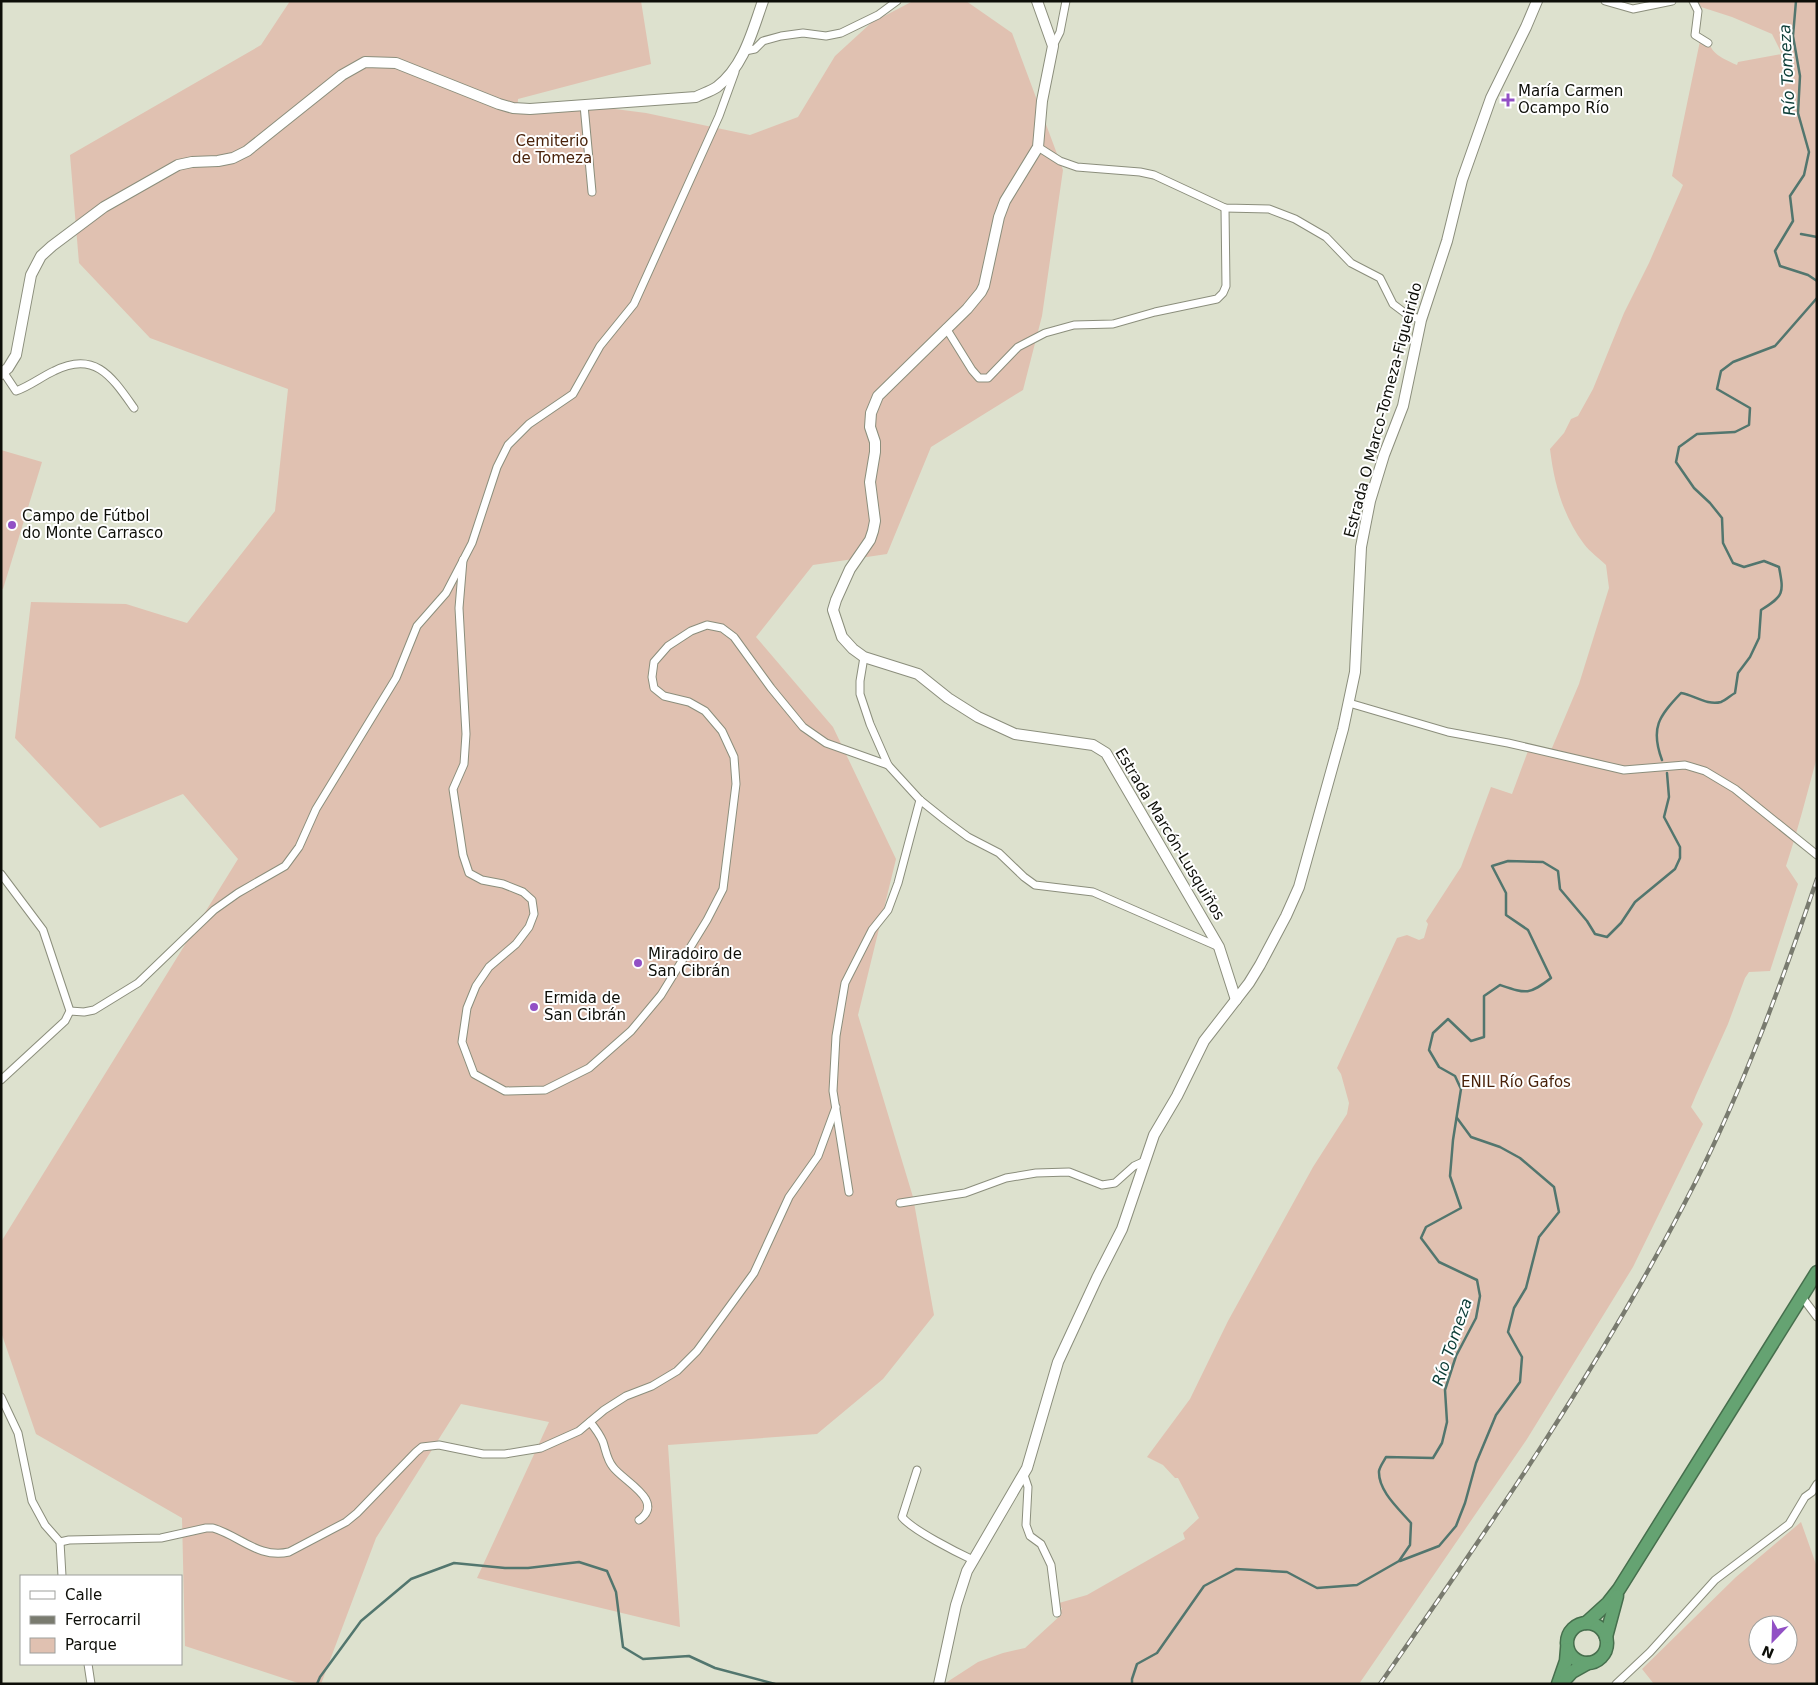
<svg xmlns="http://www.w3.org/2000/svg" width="1818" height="1685" font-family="'DejaVu Sans',sans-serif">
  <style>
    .green { fill: #e0c1b1; fill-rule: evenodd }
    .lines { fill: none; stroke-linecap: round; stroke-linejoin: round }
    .stream { stroke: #52766e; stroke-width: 2.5 }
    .street-casing { stroke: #8b8e7c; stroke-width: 9 }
    .secondary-casing { stroke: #8b8e7c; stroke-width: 12 }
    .highway-casing { stroke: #466f4d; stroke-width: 15 }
    .street { stroke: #fff; stroke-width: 7 }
    .secondary { stroke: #fff; stroke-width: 10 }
    .highway { stroke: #65a372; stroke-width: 12 }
    .rail-casing { stroke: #797b6f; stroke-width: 4.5 }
    .rail { stroke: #fff; stroke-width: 2.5; stroke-dasharray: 8; stroke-linecap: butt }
    .poi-dot { fill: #9250c5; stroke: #fff; stroke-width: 2 }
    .labels { text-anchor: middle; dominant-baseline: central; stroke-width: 4; stroke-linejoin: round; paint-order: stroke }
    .poi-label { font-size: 15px; fill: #0d0e08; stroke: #fff; text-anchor: start }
    .park-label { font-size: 15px; fill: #49220a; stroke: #fff }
    .street-label { font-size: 15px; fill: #0d0e08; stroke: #fff }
    .water-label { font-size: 16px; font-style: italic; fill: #0b3d37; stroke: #fff }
  </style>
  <rect width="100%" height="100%" fill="#dde1ce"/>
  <g class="green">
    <path d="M290 1H641L651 64 518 99 517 114 584 110V105L646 113 750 135 798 117 835 56 871 23 913 1H966L1012 33 1063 170 1042 316 1023 390 931 447 887 554 813 565 756 637 833 727 896 859 858 1015 913 1197 934 1315 883 1379 817 1434 668 1445 680 1627 477 1578 549 1422 461 1404 376 1538 321 1684H301L185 1646 182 1518 36 1434 1 1332V1242L238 859 183 794 100 828 15 738 31 602 126 604 187 623 275 511 288 389 150 338 79 263 70 155 261 45Z"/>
    <path d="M1694 1H1817V757C1807 794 1798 830 1786 866L1798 884 1770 971 1749 972 1745 978 1728 1024 1696 1095 1691 1107 1703 1124 1633 1267 1527 1439 1359 1684H944L978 1662 1003 1653 1025 1648 1062 1614 1057 1613 1062 1609 1059 1603 1087 1595 1185 1539 1183 1533 1199 1518 1178 1478H1175L1163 1465 1147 1457 1190 1399 1228 1321 1313 1167 1347 1114 1349 1103 1341 1074 1337 1068 1397 938 1407 935 1419 940 1424 938 1428 924 1426 921 1461 867 1491 787 1512 794 1528 751 1547 752 1552 748 1579 684 1609 588 1606 565C1599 558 1590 552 1584 544 1563 516 1554 483 1550 449L1564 433 1571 419 1578 416 1593 389 1624 313 1649 263 1683 185 1672 176 1700 41 1710 45C1713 55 1728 61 1737 65L1738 62 1782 54 1772 34 1732 17 1701 7 1699 3Z"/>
    <path d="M1 450 42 462 3 589 1 588Z"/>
    <path d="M1801 1522 1817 1567V1684H1654L1642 1669 1736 1577ZM1758 1625H1788V1655H1758Z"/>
  </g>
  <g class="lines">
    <g class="stream">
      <path d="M1796 1 1793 36 1800 76 1798 113 1809 152 1804 175 1790 196 1793 221 1775 251 1780 266 1808 275 1817 281"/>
      <path d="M1801 234 1817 237"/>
      <path d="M1662 760C1650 728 1659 716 1681 693 1694 695 1707 706 1721 702 1726 700 1731 695 1735 693L1738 673 1750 657 1759 638 1761 610C1784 596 1784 593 1779 567L1764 561 1744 567 1733 563 1723 543 1722 518 1710 503 1694 488 1676 462 1679 447 1697 434 1735 432 1749 425 1750 408 1717 389 1721 371 1733 362 1775 346 1817 298"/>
      <path d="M1400 1561 1439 1546 1456 1526 1465 1503 1476 1463 1496 1415 1520 1382 1522 1357 1508 1332 1514 1308 1526 1288 1539 1237 1559 1212 1554 1187 1520 1158 1500 1147 1471 1137 1457 1118"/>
      <path d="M317 1684 320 1677 361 1621 411 1579 454 1563 505 1568H528L579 1562 607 1571 616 1592 623 1647 643 1659 689 1656 715 1668 775 1684"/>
      <path d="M1132 1684V1679L1137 1664 1157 1653 1204 1586 1236 1569 1287 1572 1317 1588 1357 1585 1399 1561 1410 1545 1411 1523C1399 1509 1378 1491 1379 1471 1380 1466 1384 1461 1386 1457L1433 1458 1442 1443 1447 1422 1445 1390 1456 1356 1476 1318 1480 1296 1477 1280 1439 1262 1421 1238 1426 1227 1461 1208 1450 1176 1453 1140 1461 1089 1455 1076 1439 1067 1429 1050 1433 1033 1448 1019 1471 1041 1484 1037V996L1500 985C1527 994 1529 995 1551 978L1528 930 1506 915V893L1492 866 1508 861 1543 862 1558 871 1560 889 1587 921 1595 934 1607 937 1621 923 1635 902 1675 869 1680 858V847L1664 817 1669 797 1667 773"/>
    </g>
    <g class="street-casing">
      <g id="street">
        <path d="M1605 1 1633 9 1672 1"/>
        <path d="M1693 1 1698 11 1695 35 1708 43"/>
        <path d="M1053 46 1060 32 1066 1"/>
        <path d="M745 51 755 49 763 41 781 36 803 33 826 36 841 33 878 15 897 1"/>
        <path d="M584 105 592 192"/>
        <path d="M1038 147 1060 161 1077 167 1140 172 1154 175 1225 208 1269 209 1295 219 1326 237 1351 263 1380 278 1393 304 1405 313 1421 320"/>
        <path d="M946 328 972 370 979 378H988L1018 347 1045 333 1074 325 1113 324 1155 312 1217 299 1223 293 1226 286 1225 208"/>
        <path d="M4 373 16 391C30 386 41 377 54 371 95 350 112 377 134 408"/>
        <path d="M463 560 459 608 466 734 464 764 453 789 463 855 469 873 482 880 503 884 523 892 532 900 534 914 529 927 516 944 489 967 476 986 467 1008 462 1042 474 1074 505 1091 545 1090 589 1068 631 1031 661 995 707 920 723 889 736 784 734 757 722 731 705 711 689 702 664 696 654 688 652 677 654 662 668 646 691 631 707 625 722 628 734 637 771 688 803 727 826 743 888 765"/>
        <path d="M864 657 860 681V694L870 724 888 765 920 800 945 820 968 837 999 853 1024 877 1035 885 1093 892 1219 947"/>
        <path d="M1349 703 1448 732 1508 743 1624 770 1685 765 1705 771 1735 789 1817 855"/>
        <path d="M1 874 43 930 70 1011 65 1021 1 1080"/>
        <path d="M70 1011 84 1012 94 1010 138 983 214 910 238 893 285 866 299 847 316 809 396 678 417 626 446 593 472 543 497 467 508 445 529 424 573 394 600 346 634 304 719 116 735 72"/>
        <path d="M849 1192 833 1091 836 1036 845 983 872 930 888 910 898 883 920 800"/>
        <path d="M900 1203 965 1193 1006 1178 1036 1173 1069 1172 1102 1185 1115 1183 1134 1166 1145 1161"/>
        <path d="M1802 1297 1817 1317"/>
        <path d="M1 1397 18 1433 32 1501 45 1525 60 1542 62 1576"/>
        <path d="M590 1422C595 1428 600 1435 603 1442 606 1451 607 1460 613 1467 623 1481 666 1501 639 1520"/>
        <path d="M917 1470 902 1517C912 1530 958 1553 973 1560"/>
        <path d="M1024 1475 1028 1487 1026 1525 1030 1536 1041 1544 1051 1565 1057 1613"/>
        <path d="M60 1542 69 1540 161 1538 206 1528H213C240 1536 259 1559 289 1552L346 1522 357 1513 416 1452 422 1447 439 1445 483 1454H505L541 1448 579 1431 604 1410 626 1396 652 1386 677 1371 697 1351 754 1273 789 1197 818 1156 836 1107"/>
        <path d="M88 1664 91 1684"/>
        <path d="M1616 1684 1650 1652 1715 1580 1789 1524 1805 1497 1812 1492 1817 1484"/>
      </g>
    </g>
    <g class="secondary-casing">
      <g id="secondary">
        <path d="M1037 1 1053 46 1042 101 1038 147 1005 201 999 217 984 286 981 292 967 309 878 396 871 413 870 427 875 442V452L870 482 875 521 873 531 870 540 850 569 836 600 833 610 842 637 853 649 864 657 918 674 948 698 978 717 1015 734 1093 745 1106 753 1219 947 1236 1000"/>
        <path d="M1 374 8 368 16 355 31 275 41 256 52 246 104 207 178 165 192 162 218 161 233 158 247 151 342 75 365 62 396 63 499 104 513 108 530 109 696 97C702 94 711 91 717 87 744 66 752 32 763 1"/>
        <path d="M939 1684 956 1605 967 1571 1027 1468 1058 1362 1097 1278 1122 1229 1154 1135 1177 1096 1204 1041 1249 983 1260 965 1286 916 1299 887 1343 729 1355 672 1361 547 1370 501 1384 455 1403 406 1421 320 1447 241 1462 180 1491 98 1526 27 1537 1"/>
      </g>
    </g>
    <g class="highway-casing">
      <g id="highway">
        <circle cx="1587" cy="1643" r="20"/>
        <path d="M1586 1623 1608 1603 1619 1589 1817 1272"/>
        <path d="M1606 1637 1617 1596"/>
        <path d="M1558 1684 1566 1661 1567 1649"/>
        <path d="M1561 1684 1572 1672 1588 1663"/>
      </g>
    </g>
    <use href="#street" class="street"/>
    <use href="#secondary" class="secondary"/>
    <use href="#highway" class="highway"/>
    <g class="rail-casing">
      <path id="rail" d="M1380 1684C1493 1522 1605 1360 1695 1183 1744 1086 1782 982 1817 879"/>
    </g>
    <use href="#rail" class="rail"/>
  </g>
  <g class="poi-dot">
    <path d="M1505.5 92.5h5v5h5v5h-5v5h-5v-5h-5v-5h5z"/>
    <circle cx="12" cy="525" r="5"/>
    <circle cx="638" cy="963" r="5"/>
    <circle cx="534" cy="1007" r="5"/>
  </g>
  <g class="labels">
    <g class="poi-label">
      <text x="1518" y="91">María Carmen<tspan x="1518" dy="17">Ocampo Río</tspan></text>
      <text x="22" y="516">Campo de Fútbol<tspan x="22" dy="17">do Monte Carrasco</tspan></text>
      <text x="648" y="954">Miradoiro de<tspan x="648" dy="17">San Cibrán</tspan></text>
      <text x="544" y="998">Ermida de<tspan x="544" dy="17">San Cibrán</tspan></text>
    </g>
    <g class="park-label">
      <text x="552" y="141">Cemiterio<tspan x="552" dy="17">de Tomeza</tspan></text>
      <text x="1516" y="1082">ENIL Río Gafos</text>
    </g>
    <g class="street-label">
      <text transform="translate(1383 410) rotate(-75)">Estrada O Marco-Tomeza-Figueirido</text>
      <text transform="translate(1170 834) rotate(59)">Estrada Marcón-Lusquiños</text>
    </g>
    <g class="water-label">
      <text transform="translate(1787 70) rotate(-93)">Río Tomeza</text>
      <text transform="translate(1452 1342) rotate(-71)">Río Tomeza</text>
    </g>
  </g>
  <rect width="1818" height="1685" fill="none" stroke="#0d0e08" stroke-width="5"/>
  <rect x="20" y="1575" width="162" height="90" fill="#ffffff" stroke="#9e9f9c"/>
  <rect x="30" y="1591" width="25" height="8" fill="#ffffff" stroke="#9e9f9c"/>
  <text x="65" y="1600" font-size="15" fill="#0d0e08">Calle</text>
  <rect x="30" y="1616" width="25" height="8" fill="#797b6f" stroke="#9e9f9c"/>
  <text x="65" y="1625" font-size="15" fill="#0d0e08">Ferrocarril</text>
  <rect x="30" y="1638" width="25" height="15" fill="#e0c1b1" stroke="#9e9f9c"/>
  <text x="65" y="1650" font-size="15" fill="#0d0e08">Parque</text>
  <g transform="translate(1773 1640) rotate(203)"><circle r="24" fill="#ffffff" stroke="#9e9f9c"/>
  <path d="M0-4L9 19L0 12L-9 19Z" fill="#9250c5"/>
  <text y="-8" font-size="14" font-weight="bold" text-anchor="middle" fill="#0d0e08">N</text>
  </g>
</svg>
